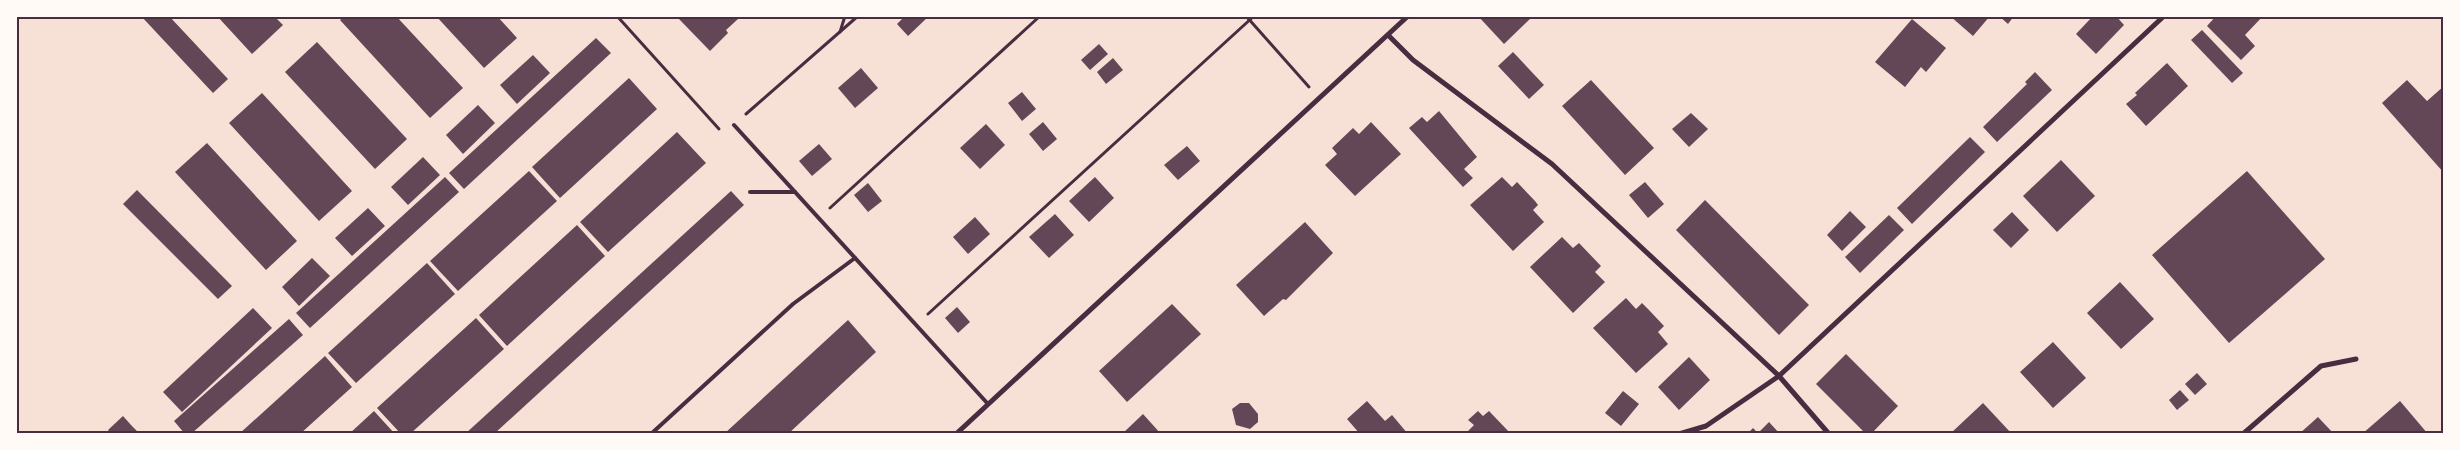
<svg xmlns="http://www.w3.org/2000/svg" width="2460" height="450" font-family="'Times New Roman',serif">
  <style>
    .building { fill: #644757 }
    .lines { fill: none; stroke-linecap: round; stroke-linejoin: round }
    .path { stroke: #4a2c40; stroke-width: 3 }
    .service { stroke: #4a2c40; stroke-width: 4 }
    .minor { stroke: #4a2c40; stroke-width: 5 }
    .neatline { fill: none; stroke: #4a2c40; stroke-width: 2 }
  </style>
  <rect width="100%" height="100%" fill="#f7e1d7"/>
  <g class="building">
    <path d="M141 16H169L228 79 213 93Z"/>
    <path d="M217 16H274L283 25 252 54Z"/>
    <path d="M345 16H396L463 88 430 118 340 20Z"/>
    <path d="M436 16H497L517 38 484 68Z"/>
    <path d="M682 16H735L738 19 726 30 728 33 710 51 679 19Z"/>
    <path d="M905 16H929L908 36 897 24Z"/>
    <path d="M1478 16H1533L1504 44Z"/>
    <path d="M1950 16H1990L1973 36Z"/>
    <path d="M1999 16H2014L2008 24Z"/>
    <path d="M2093 16H2116L2124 25 2096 54 2076 34Z"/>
    <path d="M2216 16H2263L2245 35 2255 46 2241 60 2207 26Z"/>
    <path d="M1912 19 1946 48 1926 72 1921 67 1905 87 1875 62Z"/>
    <path d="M2202 30 2243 73 2232 83 2191 40Z"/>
    <path d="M596 38 611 53 464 189 449 173Z"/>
    <path d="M317 42 407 139 375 169 285 72Z"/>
    <path d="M1099 44 1108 54 1090 70 1081 60Z"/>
    <path d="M1513 52 1544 85 1529 99 1498 66Z"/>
    <path d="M533 55 550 73 517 104 500 85Z"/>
    <path d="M1113 58 1123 70 1106 84 1097 72Z"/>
    <path d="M2167 63 2188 86 2146 126 2126 104 2137 95 2135 93Z"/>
    <path d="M861 68 878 88 855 108 838 88Z"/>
    <path d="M2035 72 2052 90 1997 142 1983 127 2027 84 2025 82Z"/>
    <path d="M629 78 657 109 560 198 532 167Z"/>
    <path d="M1591 80 1654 148 1625 175 1562 106Z"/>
    <path d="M2407 80 2427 101 2444 86V173L2382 103Z"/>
    <path d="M1022 92 1036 109 1022 121 1008 103Z"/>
    <path d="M262 93 352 191 319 221 229 123Z"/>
    <path d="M478 105 495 123 463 154 446 135Z"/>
    <path d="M1439 111 1477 157 1464 169 1473 178 1463 187 1409 128 1422 117 1427 122Z"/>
    <path d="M1691 113 1708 129 1689 147 1672 129Z"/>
    <path d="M1043 122 1057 139 1043 151 1029 134Z"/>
    <path d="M1371 122 1401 154 1355 196 1325 165 1337 154 1332 148 1353 128 1359 134Z"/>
    <path d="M986 124 1005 145 980 169 960 148Z"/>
    <path d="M677 132 706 163 608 252 580 222Z"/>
    <path d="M1970 137 1985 152 1912 224 1897 208Z"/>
    <path d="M207 143 297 241 266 270 175 172Z"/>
    <path d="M819 144 832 159 812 176 799 161Z"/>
    <path d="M1187 146 1200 161 1178 180 1164 165Z"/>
    <path d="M423 157 440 175 408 205 391 187Z"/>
    <path d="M2061 160 2095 196 2057 232 2023 196Z"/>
    <path d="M529 171 557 201 458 291 430 261Z"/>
    <path d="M2247 171 2325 259 2229 343 2152 255Z"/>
    <path d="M445 177 459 192 310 328 296 313Z"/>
    <path d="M1095 177 1114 198 1089 222 1069 201Z"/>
    <path d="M1502 177 1512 187 1517 182 1535 201 1538 205 1533 210 1544 222 1513 251 1470 205Z"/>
    <path d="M1645 182 1664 204 1648 218 1629 195Z"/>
    <path d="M868 183 882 201 868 212 854 195Z"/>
    <path d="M137 190 232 286 218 299 123 204Z"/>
    <path d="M731 191 744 205 494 434H465Z"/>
    <path d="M1705 200 1809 305 1779 335 1676 230Z"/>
    <path d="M368 208 385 226 352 256 335 238Z"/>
    <path d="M1850 211 1866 227 1842 251 1827 235Z"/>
    <path d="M2012 212 2029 230 2011 248 1993 230Z"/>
    <path d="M1055 214 1074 235 1049 258 1029 237Z"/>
    <path d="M1889 215 1904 230 1860 273 1845 257Z"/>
    <path d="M975 217 990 234 968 254 953 237Z"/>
    <path d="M1305 222 1333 253 1286 300 1283 299 1264 316 1236 285Z"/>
    <path d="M577 225 605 256 507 346 479 315Z"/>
    <path d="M1562 237 1573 248 1579 243 1601 266 1595 272 1605 282 1573 313 1530 267Z"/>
    <path d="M312 258 330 276 299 306 282 287Z"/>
    <path d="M427 263 455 294 356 383 328 353Z"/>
    <path d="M2120 282 2154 319 2121 349 2087 313Z"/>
    <path d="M1626 298 1636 309 1642 303 1648 309 1664 326 1658 332 1668 344 1636 373 1593 328Z"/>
    <path d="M1172 304 1201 334 1127 402 1099 371Z"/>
    <path d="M957 307 970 322 958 333 945 318Z"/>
    <path d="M253 308 272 328 182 412 163 392Z"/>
    <path d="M476 318 504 349 410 434H401L377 408Z"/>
    <path d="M289 319 303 335 191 434H185L174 421Z"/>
    <path d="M848 320 876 352 788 434H724Z"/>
    <path d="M2053 342 2086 378 2053 408 2020 372Z"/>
    <path d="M1846 354 1898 406 1871 434H1866L1816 384Z"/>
    <path d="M325 356 352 387 300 434H239Z"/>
    <path d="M1689 357 1710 380 1679 410 1658 387Z"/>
    <path d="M2197 373 2207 384 2195 395 2185 384Z"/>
    <path d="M2180 390 2189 400 2177 410 2169 400Z"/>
    <path d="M1623 391 1639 404 1621 426 1605 413Z"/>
    <path d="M1367 401 1385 421 1392 415 1408 434H1360L1347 419Z"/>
    <path d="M2400 401 2428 434H2362Z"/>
    <path d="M1240 403H1249L1258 414V422L1250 429 1236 425 1232 409Z"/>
    <path d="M1983 403 2012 434H1950L1967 418Z"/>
    <path d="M374 411 395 434H349Z"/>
    <path d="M1478 411 1483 416 1489 411 1511 434H1465L1474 425 1468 420Z"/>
    <path d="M1143 414 1161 434H1122Z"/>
    <path d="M123 416 131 425 140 434H111L108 430Z"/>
    <path d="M2318 417 2334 434H2299Z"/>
    <path d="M1769 422 1780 434H1747L1753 428 1758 433Z"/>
  </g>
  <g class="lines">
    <g class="path">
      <path d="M617 16 719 129"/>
      <path d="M1246 16 1309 87"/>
      <path d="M840 32 845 16"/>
      <path d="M746 114 858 16"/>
      <path d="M830 208 1040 16"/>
      <path d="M928 314 1254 16"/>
    </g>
    <g class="service">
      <path d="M734 125 988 404"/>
      <path d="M750 192H795"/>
      <path d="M651 434 793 304 855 258"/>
    </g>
    <g class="minor">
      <path d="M1388 35 1413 60 1552 164 1779 376 1829 434"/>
      <path d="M956 434 1408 16"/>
      <path d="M1679 434 1706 426 1779 376 2164 16"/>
      <path d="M2243 434 2321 366 2356 359"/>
    </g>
  </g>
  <rect width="2460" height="450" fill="none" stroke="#fffaf5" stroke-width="35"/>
  <rect x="18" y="18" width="2424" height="414" class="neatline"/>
</svg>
